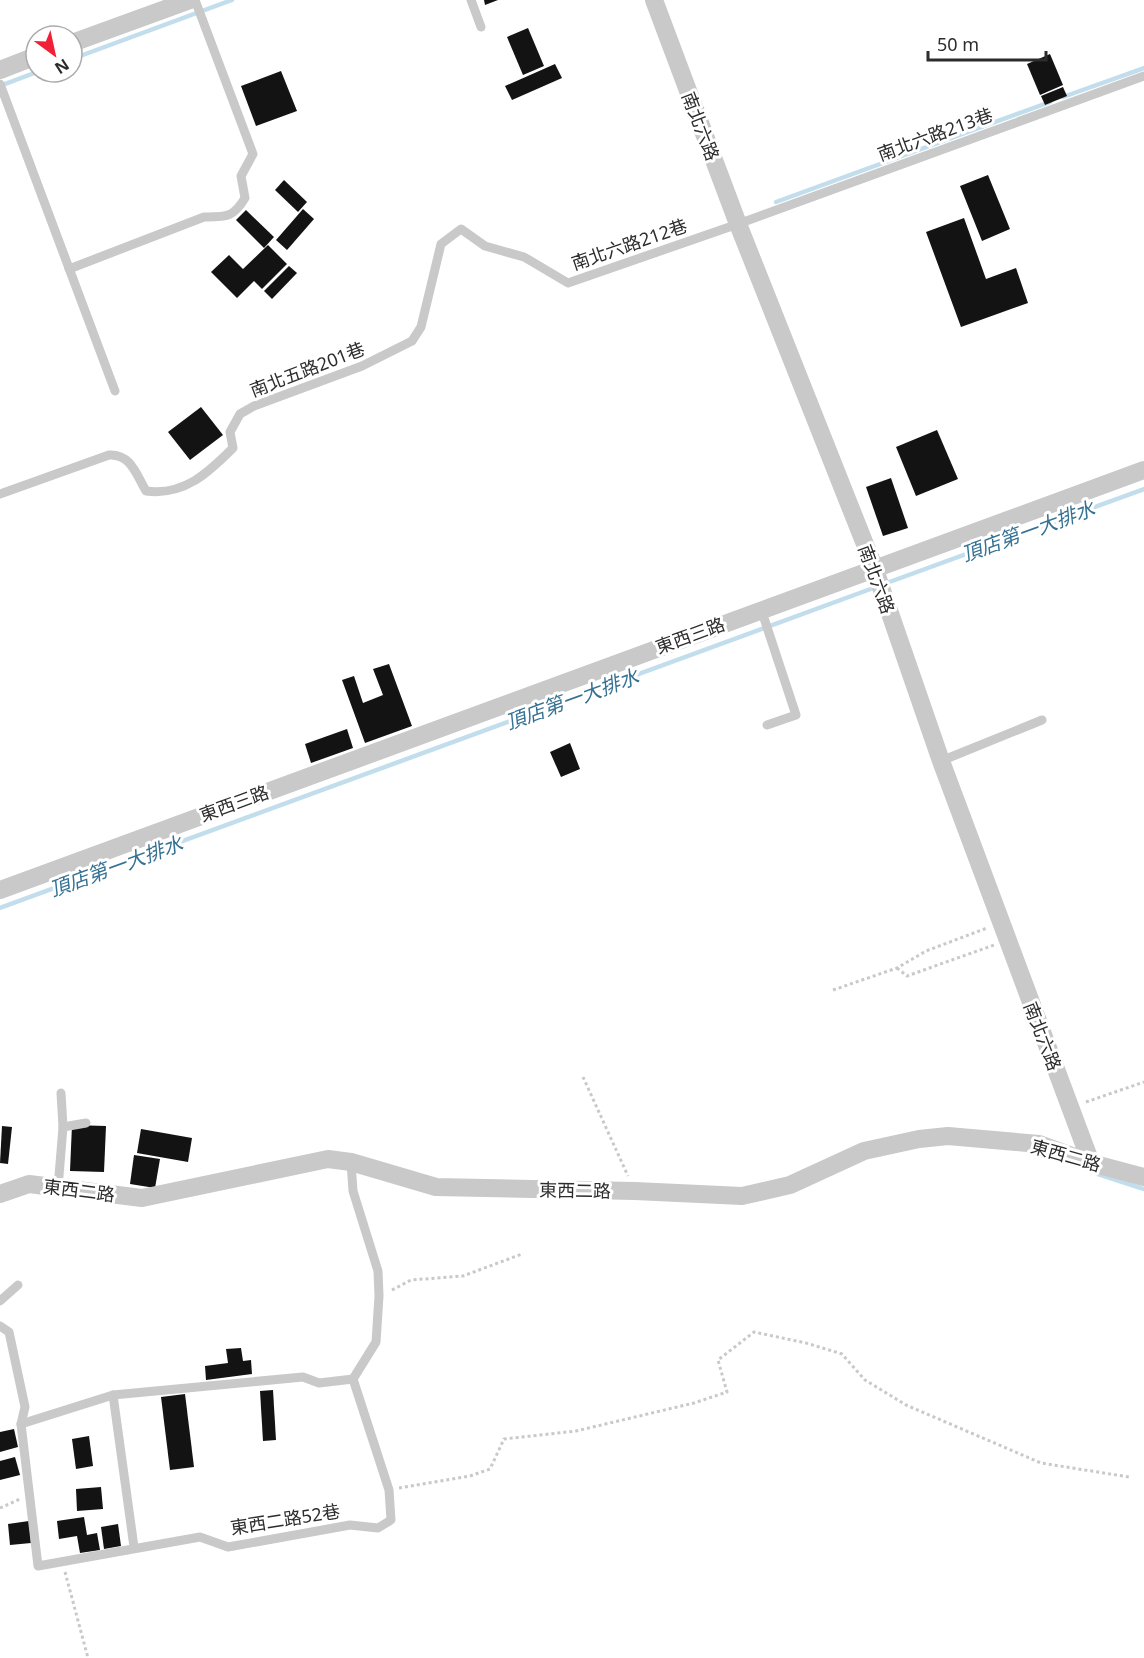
<svg xmlns="http://www.w3.org/2000/svg" width="1144" height="1658" font-family="'Noto Sans','Noto Sans TC',sans-serif">
  <style>
    .lines { fill: none; stroke-linecap: round; stroke-linejoin: round }
    .stream { stroke: #c2deed; stroke-width: 4.5 }
    .building { fill: #131313 }
    .path { stroke: #c9c9c9; stroke-width: 3; stroke-dasharray: 3 3; stroke-linecap: butt }
    .lane { stroke: #c9c9c9; stroke-width: 9 }
    .street { stroke: #c9c9c9; stroke-width: 18 }
    .labels { text-anchor: middle; dominant-baseline: central; stroke-width: 6; stroke-linejoin: round; paint-order: stroke }
    .street-label { font-size: 18px; fill: #2c2c2c; stroke: #fff }
    .water-label { font-size: 20px; font-style: italic; fill: #357193; stroke: #fff }
  </style>
  <rect width="100%" height="100%" fill="#fff"/>
  <g class="lines">
    <g class="stream">
      <path d="M72 59 232 0"/>
      <path d="M0 86 37 72"/>
      <path d="M1063 97 1144 68"/>
      <path d="M776 202 1050 102"/>
      <path d="M884 584 1144 489"/>
      <path d="M0 908 876 587"/>
      <path d="M1098 1174 1144 1189"/>
    </g>
  </g>
  <g class="building">
    <path d="M484 0H498L485 5Z"/>
    <path d="M528 28 544 66 523 75 507 37Z"/>
    <path d="M1050 54 1063 85 1040 95 1027 64Z"/>
    <path d="M555 64 562 78 512 100 505 86Z"/>
    <path d="M281 71 297 111 256 126 241 86Z"/>
    <path d="M1063 87 1067 96 1045 105 1041 96Z"/>
    <path d="M988 175 1010 229 982 241 960 186Z"/>
    <path d="M284 180 307 202 298 212 275 190Z"/>
    <path d="M303 209 314 219 287 250 276 240Z"/>
    <path d="M246 210 274 237 264 248 236 220Z"/>
    <path d="M964 218 986 279 1016 268 1028 303 961 327 926 232Z"/>
    <path d="M268 245 287 264 262 289 254 281 237 298 211 272 229 255 243 269Z"/>
    <path d="M289 266 297 273 272 299 264 291Z"/>
    <path d="M201 407 223 435 190 460 168 432Z"/>
    <path d="M937 430 958 479 916 496 896 447Z"/>
    <path d="M891 478 908 528 883 536 866 487Z"/>
    <path d="M389 664 412 726 365 743 342 680 354 676 363 703 383 695 373 669Z"/>
    <path d="M347 729 353 748 311 763 305 744Z"/>
    <path d="M570 743 580 769 561 777 550 752Z"/>
    <path d="M72 1125 106 1126 104 1172 70 1171Z"/>
    <path d="M2 1126 12 1127 8 1164 0 1163Z"/>
    <path d="M141 1129 192 1138 188 1162 137 1153Z"/>
    <path d="M134 1155 160 1159 155 1188 130 1184Z"/>
    <path d="M241 1348 243 1361 251 1360 252 1374 206 1380 205 1366 228 1363 226 1349Z"/>
    <path d="M273 1390 276 1440 263 1441 260 1391Z"/>
    <path d="M185 1394 194 1467 170 1470 161 1397Z"/>
    <path d="M14 1429 18 1447 0 1452V1432Z"/>
    <path d="M89 1436 93 1466 76 1469 72 1439Z"/>
    <path d="M15 1457 20 1475 0 1480V1461Z"/>
    <path d="M101 1487 103 1509 77 1511 76 1489Z"/>
    <path d="M84 1517 87 1535 97 1533 100 1550 80 1553 77 1536 59 1539 57 1521Z"/>
    <path d="M29 1521 31 1543 10 1545 8 1524Z"/>
    <path d="M118 1524 121 1546 104 1549 101 1527Z"/>
  </g>
  <g class="lines">
    <g class="path">
      <path d="M897 968 907 976 994 945"/>
      <path d="M833 990 897 968 926 951 987 928"/>
      <path d="M583 1077 628 1176"/>
      <path d="M1086 1102 1144 1082"/>
      <path d="M392 1290 411 1280 463 1276 522 1254"/>
      <path d="M399 1488 470 1476 490 1469 504 1439 576 1431 694 1403 727 1392 718 1360 754 1332 806 1343 842 1354 865 1380 906 1405 1041 1463 1129 1477"/>
      <path d="M0 1508 20 1499"/>
      <path d="M65 1572 88 1658"/>
    </g>
    <g class="lane">
      <path d="M471 0 481 27"/>
      <path d="M0 84 115 391"/>
      <path d="M69 269 204 217C226 217 233 218 245 198L241 176 253 154 195 0"/>
      <path d="M0 494 109 455C131 454 136 474 146 491 184 496 208 473 233 448L230 432 240 414 254 406 362 366 412 341 421 327 441 244 461 229 485 246 524 257 568 283 738 224 1144 76"/>
      <path d="M761 609 796 715 767 725"/>
      <path d="M941 761 1042 720"/>
      <path d="M63 1127 86 1123"/>
      <path d="M58 1188 63 1127 61 1093"/>
      <path d="M0 1301 18 1285"/>
      <path d="M0 1326 9 1332 25 1407 21 1424 38 1566 200 1537 228 1547 350 1525 378 1528 391 1520 389 1490 353 1379 376 1342 379 1296 378 1271 353 1191 351 1162"/>
      <path d="M113 1395 134 1547"/>
      <path d="M21 1424 113 1395 303 1377 319 1383 353 1379"/>
    </g>
    <g class="street">
      <path d="M654 0 738 224 874 567 941 761 1091 1163"/>
      <path d="M72 43 190 0"/>
      <path d="M0 70 36 56"/>
      <path d="M0 890 1144 470"/>
      <path d="M0 1194 29 1184 142 1198 328 1159 351 1162 436 1187 635 1191 742 1196 790 1185 864 1151 919 1139 948 1136 1039 1144 1091 1163 1144 1177"/>
    </g>
  </g>
  <g class="labels">
    <g class="street-label">
      <text transform="translate(701 126) rotate(69)">南北六路</text>
      <text transform="translate(935 134) rotate(-20)">南北六路213巷</text>
      <text transform="translate(629 244) rotate(-19)">南北六路212巷</text>
      <text transform="translate(307 369) rotate(-21)">南北五路201巷</text>
      <text transform="translate(877 579) rotate(70)">南北六路</text>
      <text transform="translate(690 635) rotate(-20)">東西三路</text>
      <text transform="translate(234 803) rotate(-20)">東西三路</text>
      <text transform="translate(1043 1036) rotate(69)">南北六路</text>
      <text transform="translate(1066 1155) rotate(16)">東西二路</text>
      <text transform="translate(79 1190) rotate(7)">東西二路</text>
      <text transform="translate(575 1190) rotate(1)">東西二路</text>
      <text transform="translate(285 1519) rotate(-9)">東西二路52巷</text>
    </g>
    <g class="water-label">
      <text transform="translate(1028 531) rotate(-20)">頂店第一大排水</text>
      <text transform="translate(572 699) rotate(-20)">頂店第一大排水</text>
      <text transform="translate(116 866) rotate(-20)">頂店第一大排水</text>
    </g>
  </g>
  <g transform="translate(54 54) rotate(147)"><circle r="28" fill="#ffffff" stroke="#ababab" stroke-width="1.5"/>
  <path d="M0-4.5L10 22L0 15L-10 22Z" fill="#f12036"/>
  <text y="-9" font-size="16" font-weight="bold" text-anchor="middle" fill="#2c2c2c">N</text>
  </g>
  <path d="M928 51v9h118v-9" fill="none" stroke="#2c2c2c" stroke-width="3"/>
  <text x="937" y="51" font-size="18" fill="#2c2c2c" stroke="#ffffff" stroke-width="4.5" paint-order="stroke">50 m</text>
</svg>
